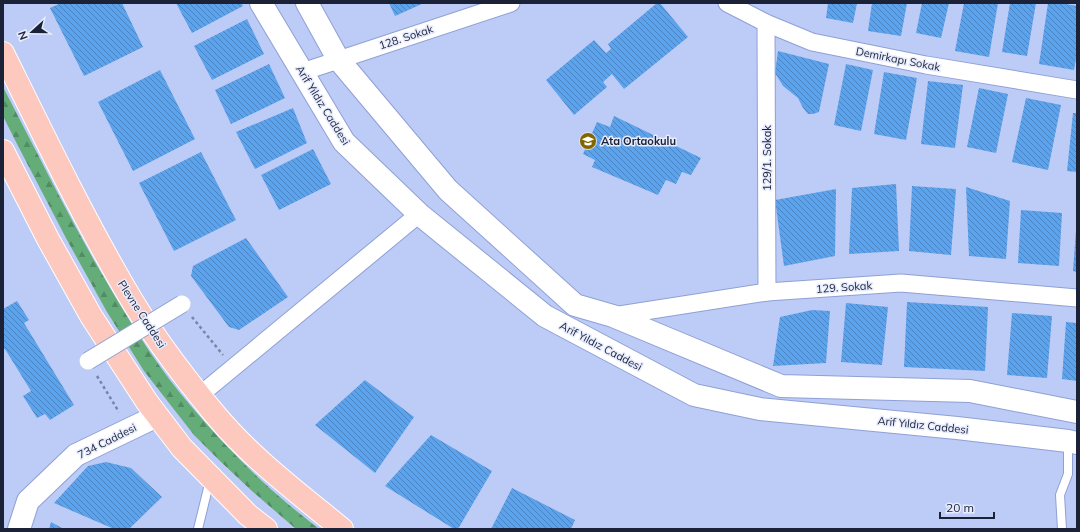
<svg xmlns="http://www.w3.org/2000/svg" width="1080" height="532" font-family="Mulish,sans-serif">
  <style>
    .forest { fill: url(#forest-firs) }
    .building { fill: url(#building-back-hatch) }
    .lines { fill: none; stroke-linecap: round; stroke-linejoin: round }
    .lane-casing { stroke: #8fa0d5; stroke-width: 10 }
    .street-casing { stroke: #8fa0d5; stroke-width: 19 }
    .secondary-casing { stroke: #8fa0d5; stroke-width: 24 }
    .primary-casing { stroke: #fff; stroke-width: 24 }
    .path { stroke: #7984a6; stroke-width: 2.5; stroke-dasharray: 3 3; stroke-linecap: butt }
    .lane { stroke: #fff; stroke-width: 8 }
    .street { stroke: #fff; stroke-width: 17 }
    .secondary { stroke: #fff; stroke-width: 22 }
    .primary { stroke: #fdc8be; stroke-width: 22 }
    .street-bridge-casing { stroke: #8fa0d5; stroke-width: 19; stroke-linecap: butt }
    .street-bridge { stroke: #fff; stroke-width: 17 }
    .labels { text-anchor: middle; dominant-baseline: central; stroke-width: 3; stroke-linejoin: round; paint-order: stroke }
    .street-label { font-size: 11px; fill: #1b2136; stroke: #e7ecfe }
    .poi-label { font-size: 11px; font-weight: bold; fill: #1b2136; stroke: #e7ecfe; text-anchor: start }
  </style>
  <defs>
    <pattern id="forest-firs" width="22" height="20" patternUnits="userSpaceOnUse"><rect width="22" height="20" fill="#65ad78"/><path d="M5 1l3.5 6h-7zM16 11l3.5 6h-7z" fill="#528c63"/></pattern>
    <pattern id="building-back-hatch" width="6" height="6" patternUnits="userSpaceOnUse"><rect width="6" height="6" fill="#5ca3ee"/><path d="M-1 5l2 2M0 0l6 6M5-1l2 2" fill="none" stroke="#4b84c2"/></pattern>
  </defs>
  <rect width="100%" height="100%" fill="#bdcbf7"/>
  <path class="forest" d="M3 87C39 156 73 226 113 293 136 332 161 371 190 405 213 432 237 458 263 482 281 499 300 514 319 529H296L253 492 220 461 194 435 144 371 107 312 67 240 16 142 3 116Z"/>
  <g class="building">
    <path d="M61 3H122L143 47 84 76 50 8Z"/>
    <path d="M176 3H241L243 6 192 33Z"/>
    <path d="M389 3H424L395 16Z"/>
    <path d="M657 3H660L688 37 624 89 612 74 603 82 607 87 574 115 546 80 594 40 606 53 611 49 608 44Z"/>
    <path d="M828 3H857L853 23 826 18Z"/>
    <path d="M872 3H907L901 36 868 31Z"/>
    <path d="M922 3H949L941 38 916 33Z"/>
    <path d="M964 3H998L989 57 955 51Z"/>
    <path d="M1010 3H1036L1027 56 1002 52Z"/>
    <path d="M1048 3H1061L1077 6V53L1074 70 1039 64Z"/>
    <path d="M247 19 264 54 212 80 194 46Z"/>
    <path d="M778 51 829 64 819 112 813 114H808L803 108 798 98 783 86 775 73Z"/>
    <path d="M269 64 285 98 231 124 215 90Z"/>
    <path d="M846 64 873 70 861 131 834 125Z"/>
    <path d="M160 70 195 139 133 171 98 102Z"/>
    <path d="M884 72 917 78 906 140 874 134Z"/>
    <path d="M928 81 963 85 955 148 921 144Z"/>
    <path d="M979 88 1008 94 996 153 967 147Z"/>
    <path d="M1026 98 1061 105 1048 170 1012 162Z"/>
    <path d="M293 108 307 143 255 169 236 132Z"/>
    <path d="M1073 113H1077V172L1067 171Z"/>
    <path d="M614 116 701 158 691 175 682 172 676 184 666 180 658 195 592 167 595 160 583 154 597 122 610 127Z"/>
    <path d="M313 149 331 184 279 210 261 175Z"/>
    <path d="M201 152 236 220 174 251 139 183Z"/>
    <path d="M896 184 899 251 849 254 852 188Z"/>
    <path d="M912 186 956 189 951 255 909 251Z"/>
    <path d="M966 187 1010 201 1006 259 969 256Z"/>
    <path d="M836 189 835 256 784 266 775 200Z"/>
    <path d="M1021 210 1062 213 1059 266 1018 263Z"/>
    <path d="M1076 230H1077V272L1073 271Z"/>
    <path d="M246 238 288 297 239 330 229 327 191 276 193 266Z"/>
    <path d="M17 301 29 320 24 323 74 405 50 420 45 414 37 418 23 396 31 391 5 349 3 350V309Z"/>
    <path d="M907 302 988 307 985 371 904 367Z"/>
    <path d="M846 303 888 307 882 365 841 362Z"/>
    <path d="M812 310 830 311 826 363 773 366 780 317Z"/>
    <path d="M1012 313 1052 316 1047 378 1007 375Z"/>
    <path d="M1066 322 1077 323V381L1062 379Z"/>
    <path d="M365 380 414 417 375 473 315 425Z"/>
    <path d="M431 435 492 471 458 529H454L385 486Z"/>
    <path d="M106 462 131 468 162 497 129 529H114L54 503 88 466Z"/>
    <path d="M512 488 575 520 571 529H491Z"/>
    <path d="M51 522 64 529H49Z"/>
  </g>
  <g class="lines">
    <g class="lane-casing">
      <g id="lane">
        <path d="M198 529 210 480"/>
        <path d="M1062 529 1060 495 1068 474V442"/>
      </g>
    </g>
    <g class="street-casing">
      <g id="street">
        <path d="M727 3 766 23 812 42 926 65 1077 90"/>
        <path d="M766 23 767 292"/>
        <path d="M302 72 511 3"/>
        <path d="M613 316 767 292 901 283 1077 298"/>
        <path d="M200 395 419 214"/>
      </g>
    </g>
    <g class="secondary-casing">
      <g id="secondary">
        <path d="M261 3 344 142 419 214 545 316 694 395 760 409 957 428 1068 441 1077 443"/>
        <path d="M307 3 338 59 448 190 575 305 613 316 781 386 970 391 1077 412"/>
        <path d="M19 529 28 501 76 455 157 416"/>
      </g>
    </g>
    <g class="primary-casing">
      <g id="primary">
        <path d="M3 53C42 132 80 211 124 287 149 331 180 372 213 412 250 457 297 492 342 529"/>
        <path d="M3 151 48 239 91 316 147 402 182 448 248 515 266 529"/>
      </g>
    </g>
    <g class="path">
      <path d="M192 317 223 355"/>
      <path d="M97 376 119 412"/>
    </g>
    <use href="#lane" class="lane"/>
    <use href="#street" class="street"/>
    <use href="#secondary" class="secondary"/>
    <use href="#primary" class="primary"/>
    <g class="street-bridge-casing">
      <path id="street-bridge" d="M88 361 182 304"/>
    </g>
    <use href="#street-bridge" class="street-bridge"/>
  </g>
  <defs>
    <g id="school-disc" transform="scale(0.9)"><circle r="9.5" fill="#826700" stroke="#e7ecfe"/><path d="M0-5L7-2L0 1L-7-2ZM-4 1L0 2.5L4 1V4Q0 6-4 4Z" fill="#fff"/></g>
  </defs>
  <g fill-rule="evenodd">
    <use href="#school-disc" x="588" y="141"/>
  </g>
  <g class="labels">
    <g class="street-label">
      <text transform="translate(406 37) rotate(-18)">128. Sokak</text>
      <text transform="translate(898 59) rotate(11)">Demirkapı Sokak</text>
      <text transform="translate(323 105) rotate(58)">Arif Yıldız Caddesi</text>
      <text transform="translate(767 158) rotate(-90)">129/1. Sokak</text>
      <text transform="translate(844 287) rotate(-4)">129. Sokak</text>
      <text transform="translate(142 314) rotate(57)">Plevne Caddesi</text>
      <text transform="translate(601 346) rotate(28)">Arif Yıldız Caddesi</text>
      <text transform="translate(923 425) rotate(6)">Arif Yıldız Caddesi</text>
      <text transform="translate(107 441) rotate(-27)">734 Caddesi</text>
    </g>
    <g class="poi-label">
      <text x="601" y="141">Ata Ortaokulu</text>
    </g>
  </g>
  <rect width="1080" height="532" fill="none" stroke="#1b2136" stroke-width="8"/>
  <g transform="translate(32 32) rotate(249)" stroke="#e7ecfe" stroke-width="3" paint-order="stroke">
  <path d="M0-3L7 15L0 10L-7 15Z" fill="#1b2136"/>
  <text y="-6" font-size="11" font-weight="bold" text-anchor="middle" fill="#1b2136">N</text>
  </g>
  <path d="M940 512v6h54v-6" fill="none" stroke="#1b2136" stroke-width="2"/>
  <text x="946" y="512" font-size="12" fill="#1b2136" stroke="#e7ecfe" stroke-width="3" paint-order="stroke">20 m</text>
</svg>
